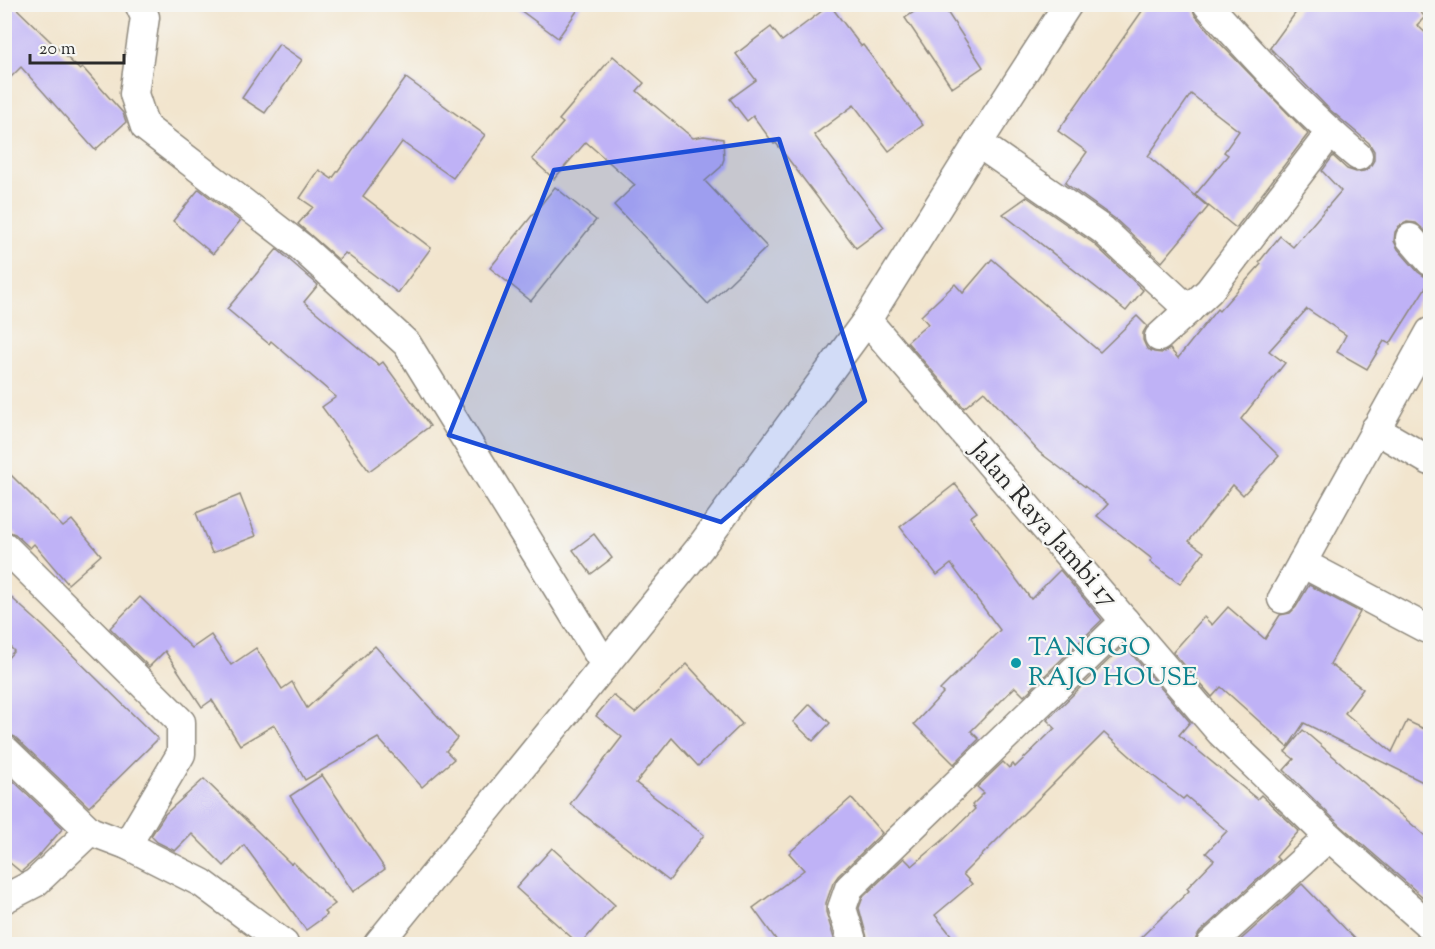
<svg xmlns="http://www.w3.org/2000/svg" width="1435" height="949" font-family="'Sorts Mill Goudy',serif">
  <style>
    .building { fill: #bfb2f6 }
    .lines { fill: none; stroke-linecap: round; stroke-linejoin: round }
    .street-casing { stroke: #8e887c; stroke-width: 31 }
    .street { stroke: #fff; stroke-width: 28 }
    .marked { fill: #1d4ed8; fill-opacity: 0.2; stroke: #1d4ed8; stroke-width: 4.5; stroke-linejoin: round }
    .culture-dot { fill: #0f9aa8; stroke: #f6f6f2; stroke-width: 2 }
    .labels { text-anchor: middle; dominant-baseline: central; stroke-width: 4.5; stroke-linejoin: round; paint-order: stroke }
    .street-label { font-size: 26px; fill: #2b2b2b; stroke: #f6f6f2 }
    .culture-label { font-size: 26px; fill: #0d838f; stroke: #f6f6f2; text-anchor: start }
  </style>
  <rect width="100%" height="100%" fill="#f6f6f2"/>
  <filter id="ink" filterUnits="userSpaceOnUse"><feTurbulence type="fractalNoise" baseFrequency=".0167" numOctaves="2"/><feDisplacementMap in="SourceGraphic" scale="12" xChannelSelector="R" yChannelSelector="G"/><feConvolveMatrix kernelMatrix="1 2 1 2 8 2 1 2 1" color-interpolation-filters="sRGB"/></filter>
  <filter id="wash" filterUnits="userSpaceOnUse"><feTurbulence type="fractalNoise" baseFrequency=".008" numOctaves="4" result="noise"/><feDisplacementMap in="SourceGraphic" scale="24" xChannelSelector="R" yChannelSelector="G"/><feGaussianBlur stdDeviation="1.35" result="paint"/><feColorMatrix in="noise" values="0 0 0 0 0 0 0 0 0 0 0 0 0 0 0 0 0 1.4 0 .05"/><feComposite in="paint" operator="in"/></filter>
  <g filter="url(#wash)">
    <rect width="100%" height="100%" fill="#f2e5ce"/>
    <g id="blocks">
      <g class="building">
        <path d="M4 4H12L80 70 83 68 123 113 126 122 95 150 21 67 4 84Z"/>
        <path d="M512 4H582L558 38Z"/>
        <path d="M926 4H942L983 67 952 88 905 18Z"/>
        <path d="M1147 4H1191L1195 15 1213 36 1308 134 1236 228 1195 195 1228 155 1224 152 1239 131 1191 94 1148 156 1208 207 1162 262 1114 218 1065 183 1087 152 1058 131Z"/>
        <path d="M1302 4H1413L1425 17 1417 25 1431 38V236L1416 223 1407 222 1399 226 1395 232 1394 241 1398 249 1418 272 1424 276 1431 277V279L1390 344 1384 341 1367 369 1337 352 1346 335 1307 309 1269 351 1285 363 1241 419 1279 456 1243 495 1233 485 1189 541 1204 552 1180 584 1150 562 1152 559 1097 516 1108 504 1039 452 984 391 964 408 907 342 928 324 921 316 955 284 963 293 992 259 1100 352 1137 316 1147 326 1143 333V340L1147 349 1154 352 1162 353 1170 349 1178 358 1217 309 1219 311 1261 264 1259 262 1280 236 1293 247 1341 191 1322 171 1333 156 1347 169 1356 172 1364 171 1370 167 1374 160V151L1369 143 1329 109 1270 48Z"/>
        <path d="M830 5 861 46 863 45 923 125 889 151 854 105 814 135 884 227 856 248 776 143 774 144 753 116 747 121 730 99 756 80 736 54 771 27 782 41Z"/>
        <path d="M279 44 302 60 265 113 242 98Z"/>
        <path d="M613 56 644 83 637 91 693 138 704 136 723 139 724 159 721 167 705 181 767 247 708 304 614 205 635 185 586 142 554 179 532 159 563 123 559 120Z"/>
        <path d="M406 78 485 135 453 178 402 142 363 196 431 248 398 293 345 253 339 260 298 224 313 207 300 198 319 170 332 179Z"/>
        <path d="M555 187 596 220 531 301 490 268Z"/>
        <path d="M199 189 240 221 213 254 173 221Z"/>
        <path d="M1027 197 1093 243 1143 290 1126 311 1003 214Z"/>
        <path d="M277 249 318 285 304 302 379 365 383 362 430 426 369 471 322 407 336 397 271 341 269 344 227 309Z"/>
        <path d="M4 468 63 527 72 520 101 555 68 584 34 544 30 548 15 534 4 530Z"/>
        <path d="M955 484 977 512 970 517 1031 599 1060 570 1102 620 1024 696 1015 687 971 731 979 739 954 764 914 724 943 693 940 690 1000 630 951 564 937 575 900 527Z"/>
        <path d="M240 495 256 536 212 553 196 513Z"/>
        <path d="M594 534 612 558 591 574 573 550Z"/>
        <path d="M1309 585 1360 612 1330 664 1363 689 1345 713 1392 752 1407 721 1431 732V786L1304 723 1288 747 1221 687 1212 697 1173 652 1204 617 1212 625 1228 607 1265 639 1280 615 1290 613 1296 607Z"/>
        <path d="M4 591 43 626 158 739 89 807 15 737 4 733V662L14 651 4 641Z"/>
        <path d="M140 597 192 648 211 635 231 665 256 648 282 689 292 682 307 708 375 646 457 738 446 751 454 759 422 787 378 738 305 780 274 725 240 745 212 700 202 707 165 651 149 667 110 628Z"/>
        <path d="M1124 645 1190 722 1179 735 1257 799 1261 795 1299 831 1276 857 1279 860 1200 932 1196 938 1195 945H1133L1189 891 1187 888 1214 860 1206 853 1227 831 1186 796 1183 799 1147 771 1104 733 963 874 972 884 935 915 959 945H869L859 908 863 897 904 858 912 866 942 841 975 809 972 805 984 793 977 787 1003 762 1009 768 1013 764 1015 767 1055 728 1047 720Z"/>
        <path d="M687 664 742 724 698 766 672 738 636 783 704 835 669 881 570 804 622 737 596 716 613 695 635 713Z"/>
        <path d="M810 704 830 723 813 741 793 722Z"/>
        <path d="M1303 730 1431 841V904L1340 825 1284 770 1294 759 1285 752Z"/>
        <path d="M4 772 63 828 37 858 21 872 4 858Z"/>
        <path d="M322 775 385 869 353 892 290 796Z"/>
        <path d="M204 779 291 864 293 862 335 904 324 912 327 915 306 930 244 845 224 866 192 834 175 851 157 842 151 836 165 814Z"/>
        <path d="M851 798 882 833 838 876 833 883 826 903V912L836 945H780L753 908 804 870 789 853Z"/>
        <path d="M552 848 615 905 580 945 516 888Z"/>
        <path d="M1302 884 1361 945H1235Z"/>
      </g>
    </g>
  </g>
  <g filter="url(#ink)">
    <use href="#blocks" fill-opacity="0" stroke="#8e887c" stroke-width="1.5"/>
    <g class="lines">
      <g class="street-casing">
        <g id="street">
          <path d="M139 4 145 17 134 94 145 127 301 247 407 344 605 665"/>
          <path d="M1207 4C1255 57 1303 111 1358 156"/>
          <path d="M978 143 1103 230 1189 310"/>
          <path d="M1410 238 1430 261"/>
          <path d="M867 320 1220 732 1329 837 1430 926"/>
          <path d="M1159 337 1209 291 1330 133"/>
          <path d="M1375 429 1430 461"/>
          <path d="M4 546 181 722V754L127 845"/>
          <path d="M1302 563 1425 628"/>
          <path d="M1282 599 1430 332"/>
          <path d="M4 749 90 831 127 845 202 883 284 944"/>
          <path d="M4 899 35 883 90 831"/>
          <path d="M378 944 699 549 867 320 978 143 1068 4"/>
          <path d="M853 944 842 908 849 888 1125 621"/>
          <path d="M1211 944 1329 837"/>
        </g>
      </g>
      <use href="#street" class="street"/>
    </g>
  </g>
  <path class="marked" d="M779 139 865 401 721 522 449 435 554 170Z"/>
  <circle class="culture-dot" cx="1016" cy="663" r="6"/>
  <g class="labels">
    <g class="street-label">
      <text transform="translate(1043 525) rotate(49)">Jalan Raya Jambi 17</text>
    </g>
    <g class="culture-label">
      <text x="1028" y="648">TANGGO<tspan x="1028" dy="30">RAJO HOUSE</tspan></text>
    </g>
  </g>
  <rect width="1435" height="949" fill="none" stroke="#f6f6f2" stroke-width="24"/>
  <path d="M30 54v9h94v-9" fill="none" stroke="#2b2b2b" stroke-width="3"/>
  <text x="39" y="54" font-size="18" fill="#2b2b2b" stroke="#f6f6f2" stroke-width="4.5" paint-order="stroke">20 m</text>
</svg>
